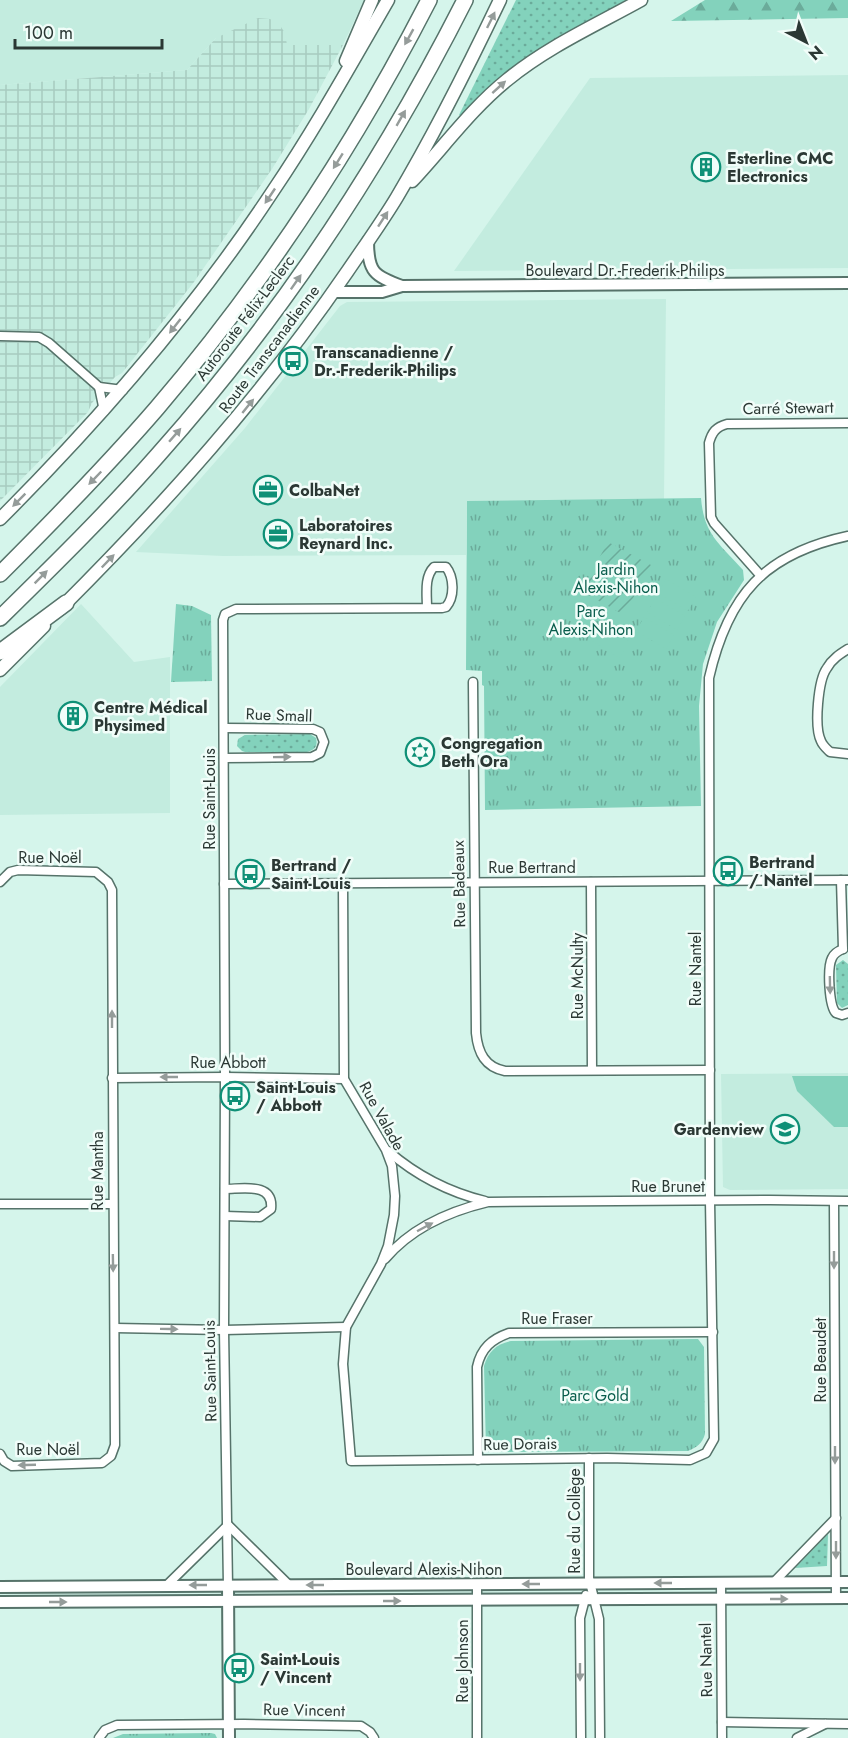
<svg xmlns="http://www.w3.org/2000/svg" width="848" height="1738" font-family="Jost,sans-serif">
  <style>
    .built { fill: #c3ecdf }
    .industrial { fill: url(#industrial-grid) }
    .grass { fill: url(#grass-dots) }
    .forest { fill: url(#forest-firs) }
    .park { fill: url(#park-tufts) }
    .garden { fill: url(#garden-furrows) }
    .pitch { fill: #83d2bc }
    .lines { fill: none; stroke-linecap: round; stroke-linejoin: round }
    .minor-casing { stroke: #56736a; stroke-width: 11 }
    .tertiary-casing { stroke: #56736a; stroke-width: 14 }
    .secondary-casing { stroke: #56736a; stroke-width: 15 }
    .motorway-casing { stroke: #56736a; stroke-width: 18 }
    .minor { stroke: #fff; stroke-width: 8 }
    .tertiary { stroke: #fff; stroke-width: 10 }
    .secondary { stroke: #fff; stroke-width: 12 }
    .motorway { stroke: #fff; stroke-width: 15 }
    .oneway { fill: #959c9a }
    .labels { text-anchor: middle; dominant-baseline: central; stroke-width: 5; stroke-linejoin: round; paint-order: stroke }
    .poi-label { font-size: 16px; font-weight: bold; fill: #2b3834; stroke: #f1fdf9; text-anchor: start }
    .street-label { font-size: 16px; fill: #2b3834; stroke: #f1fdf9 }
    .park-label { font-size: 16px; fill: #085d4c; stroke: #f1fdf9 }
  </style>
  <defs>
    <pattern id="industrial-grid" width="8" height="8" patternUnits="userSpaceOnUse" patternTransform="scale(1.5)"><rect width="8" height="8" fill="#c3ecdf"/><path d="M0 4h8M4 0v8" fill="none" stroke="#a8cbc0"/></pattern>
    <pattern id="grass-dots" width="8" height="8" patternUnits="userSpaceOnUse" patternTransform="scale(1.5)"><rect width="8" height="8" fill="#83d2bc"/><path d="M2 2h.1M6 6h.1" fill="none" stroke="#6bab9a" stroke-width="1.8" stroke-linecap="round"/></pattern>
    <pattern id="forest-firs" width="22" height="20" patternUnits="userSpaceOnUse" patternTransform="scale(1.5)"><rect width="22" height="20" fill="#83d2bc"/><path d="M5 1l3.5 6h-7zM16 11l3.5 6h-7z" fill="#6bab9a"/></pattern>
    <pattern id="park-tufts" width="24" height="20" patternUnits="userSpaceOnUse" patternTransform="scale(1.5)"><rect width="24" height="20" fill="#83d2bc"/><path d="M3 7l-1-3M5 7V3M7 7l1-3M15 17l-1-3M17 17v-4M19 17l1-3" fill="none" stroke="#6bab9a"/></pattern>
    <pattern id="garden-furrows" width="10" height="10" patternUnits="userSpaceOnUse" patternTransform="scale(1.5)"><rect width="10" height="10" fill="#83d2bc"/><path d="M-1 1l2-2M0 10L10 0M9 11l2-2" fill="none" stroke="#6bab9a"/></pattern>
  </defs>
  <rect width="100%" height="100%" fill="#d5f5eb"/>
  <g class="built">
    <path d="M0 0H364L343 45H286V38H216L187 70 0 85Z"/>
    <path d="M848 75V268L454 271 590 78Z"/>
    <path d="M666 299 664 500 467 501 466 555 223 556 136 552 245 428 340 306 347 302Z"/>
    <path d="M81 604 134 662 170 657V813L0 815V687Z"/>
    <path d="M848 1073V1189L730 1190 723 1187 721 1074Z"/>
  </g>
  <path class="industrial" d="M258 18 270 19 279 24 285 33 287 45H343L309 109 272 169 194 282 122 373 115 377 92 403 88 412 0 501V85L187 70 216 38Z"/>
  <g class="grass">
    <path d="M516 0H630L462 117 459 115Z"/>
    <path d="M310 734 316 738C318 746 315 750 307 752H245L242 751 237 746 238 739 245 735Z"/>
    <path d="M843 960 848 964V1005L842 1008 837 1003 836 965Z"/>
    <path d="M828 1534 827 1566 795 1568 827 1535Z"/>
  </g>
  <path class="forest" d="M705 0H848V18L671 21Z"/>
  <g class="park">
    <path d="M701 498C704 535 720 544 743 570L744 580 717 622 703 664 699 706 701 806 485 810 484 686 482 685V671L466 670 467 501Z"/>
    <path d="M176 604 192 606 211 615 212 681 171 682Z"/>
    <path d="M698 1339 704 1347 705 1434C702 1444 697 1447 688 1451L489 1452 486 1450 484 1366C488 1352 496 1344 511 1341Z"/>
    <path d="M211 1733 215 1734 217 1738H113L123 1734Z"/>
  </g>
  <path class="garden" d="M608 542 651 565 624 615 581 591Z"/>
  <g class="pitch">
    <path d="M666 579 696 597 688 611 658 593Z"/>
    <path d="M655 598 685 616 677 630 647 612Z"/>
    <path d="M644 617 674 635 666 649 636 631Z"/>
    <path d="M601 623 630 642 619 658 591 640Z"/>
    <path d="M792 1076H848V1127H834L797 1091Z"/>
  </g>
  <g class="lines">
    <g class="minor-casing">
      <g id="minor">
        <path d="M0 336 39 337 49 343 99 387 123 390"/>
        <path d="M99 387 104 411"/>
        <path d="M761 576 714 523 711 517 709 443C712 432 716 427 727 424L848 423"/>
        <path d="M848 649C840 654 832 659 827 668 818 680 814 727 821 741 823 746 827 749 830 752L848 754"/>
        <path d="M473 682 476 1033C478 1053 485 1067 505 1071L710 1070"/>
        <path d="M224 758 312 757 320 753 324 742 320 732 313 729 224 728"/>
        <path d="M841 880 843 949"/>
        <path d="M0 882 10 872 18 870 96 872 108 882 112 890 115 1445 111 1456 102 1463 12 1466 4 1461 0 1454"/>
        <path d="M591 882 592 1070"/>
        <path d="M224 884 848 880"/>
        <path d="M343 884 344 1079 386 1150 392 1166 395 1196 394 1215 388 1246 381 1264 346 1327 343 1364 351 1461 607 1458 690 1460 706 1453 714 1439 710 1201 709 678C728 595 764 554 848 536"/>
        <path d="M843 949C838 951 834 953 832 958 827 968 829 1006 836 1013L842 1015 848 1013"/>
        <path d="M112 1078 225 1077 344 1079"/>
        <path d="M388 1151C417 1176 448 1192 485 1201"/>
        <path d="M225 1189C243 1189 274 1182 271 1209L260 1217 225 1216"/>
        <path d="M834 1202 836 1598"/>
        <path d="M0 1204H112"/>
        <path d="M385 1259C411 1228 450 1211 488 1202L770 1200 848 1201"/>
        <path d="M115 1328 224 1330 346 1327"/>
        <path d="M589 1458V1578L599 1619 600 1738"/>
        <path d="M478 1460 477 1367C481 1348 492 1339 509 1333L713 1332"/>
        <path d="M228 1525 289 1585"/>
        <path d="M774 1582 836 1518"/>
        <path d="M721 1583 722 1738"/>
        <path d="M477 1584V1738"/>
        <path d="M167 1585 228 1525"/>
        <path d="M228 1586 224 1330 225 1077 223 620 225 614 236 609 442 608 446 607C455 597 454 577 446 567H434C424 577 427 594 427 608"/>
        <path d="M722 1722 848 1724"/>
        <path d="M99 1738 105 1730 117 1725 244 1724 361 1726 370 1732 374 1738"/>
        <path d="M581 1738 580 1618 586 1595"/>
        <path d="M797 1738 825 1724"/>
      </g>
    </g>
    <g class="tertiary-casing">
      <g id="tertiary">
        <path d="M368 241C368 272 374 276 402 286"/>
        <path d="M333 292H382L402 286 848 283"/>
        <path d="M228 1586 229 1738"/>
        <path d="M0 1587 848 1582"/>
        <path d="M0 1602 848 1598"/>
      </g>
    </g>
    <g class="secondary-casing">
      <g id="secondary">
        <path d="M346 61 372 0"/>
        <path d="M412 181C443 148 471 109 507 80 547 47 596 25 641 0"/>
        <path d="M0 519C101 418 194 311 273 191 315 129 351 64 388 0"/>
        <path d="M60 609C166 503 262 396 347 272 364 247 382 222 397 197 435 133 468 67 500 0"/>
        <path d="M0 670 44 626"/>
      </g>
    </g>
    <g class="motorway-casing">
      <g id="motorway">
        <path d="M0 574C54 520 107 466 157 408 263 284 354 146 429 0"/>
        <path d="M0 618C54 565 108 512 158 455 280 318 382 164 465 0"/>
        <path d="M0 652 66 603"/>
      </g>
    </g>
    <use href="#minor" class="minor"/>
    <use href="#tertiary" class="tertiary"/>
    <use href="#secondary" class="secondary"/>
    <use href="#motorway" class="motorway"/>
  </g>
  <defs><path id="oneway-solid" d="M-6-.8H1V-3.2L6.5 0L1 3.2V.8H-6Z" transform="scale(1.5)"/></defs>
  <g class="oneway">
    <use href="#oneway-solid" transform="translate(491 20) rotate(-64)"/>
    <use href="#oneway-solid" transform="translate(409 37) rotate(119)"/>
    <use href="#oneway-solid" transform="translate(499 87) rotate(-42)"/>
    <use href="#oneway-solid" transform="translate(401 118) rotate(-60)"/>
    <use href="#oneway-solid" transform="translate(338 161) rotate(122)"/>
    <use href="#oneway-solid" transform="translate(270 196) rotate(124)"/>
    <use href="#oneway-solid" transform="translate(383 219) rotate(-57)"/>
    <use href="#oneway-solid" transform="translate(296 282) rotate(-55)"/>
    <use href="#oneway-solid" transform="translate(175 326) rotate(128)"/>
    <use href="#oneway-solid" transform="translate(248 406) rotate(-51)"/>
    <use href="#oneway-solid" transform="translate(175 435) rotate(-49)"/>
    <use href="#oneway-solid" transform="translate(95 478) rotate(134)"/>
    <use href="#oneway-solid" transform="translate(19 500) rotate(135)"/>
    <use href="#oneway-solid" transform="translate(108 561) rotate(-46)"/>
    <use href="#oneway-solid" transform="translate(41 577) rotate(-45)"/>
    <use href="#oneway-solid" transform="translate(282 757) rotate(-1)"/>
    <use href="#oneway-solid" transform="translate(830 985) rotate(89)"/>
    <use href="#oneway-solid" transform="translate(112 1019) rotate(-90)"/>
    <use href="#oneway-solid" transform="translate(169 1077) rotate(180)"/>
    <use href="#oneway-solid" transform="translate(425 1227) rotate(-28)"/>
    <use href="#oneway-solid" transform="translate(834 1260) rotate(90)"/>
    <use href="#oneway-solid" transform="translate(113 1263) rotate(89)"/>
    <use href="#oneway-solid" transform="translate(169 1329) rotate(1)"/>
    <use href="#oneway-solid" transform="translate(835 1455) rotate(90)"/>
    <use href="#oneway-solid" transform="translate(27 1465) rotate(178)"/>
    <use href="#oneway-solid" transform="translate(836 1550) rotate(90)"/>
    <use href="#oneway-solid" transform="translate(663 1583) rotate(180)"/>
    <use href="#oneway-solid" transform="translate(531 1584) rotate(180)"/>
    <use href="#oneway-solid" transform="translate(198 1585) rotate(-180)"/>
    <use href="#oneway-solid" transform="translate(315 1585) rotate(180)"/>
    <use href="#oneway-solid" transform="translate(779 1599)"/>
    <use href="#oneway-solid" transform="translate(392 1601)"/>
    <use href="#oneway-solid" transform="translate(58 1602)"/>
    <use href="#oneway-solid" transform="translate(580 1672) rotate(90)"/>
  </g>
  <defs>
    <g id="building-ring" transform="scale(1.5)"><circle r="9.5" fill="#f1fdf9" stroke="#0f9077" stroke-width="1.5"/><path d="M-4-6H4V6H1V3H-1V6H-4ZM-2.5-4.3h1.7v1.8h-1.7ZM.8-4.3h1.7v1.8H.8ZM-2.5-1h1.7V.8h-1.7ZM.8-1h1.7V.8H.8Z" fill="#0f9077"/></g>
    <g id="bus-ring" transform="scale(1.5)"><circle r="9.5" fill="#f1fdf9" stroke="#0f9077" stroke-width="1.5"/><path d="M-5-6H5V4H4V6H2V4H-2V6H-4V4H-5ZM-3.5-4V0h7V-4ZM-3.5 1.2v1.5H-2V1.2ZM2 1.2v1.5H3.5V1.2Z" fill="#0f9077"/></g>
    <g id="office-ring" transform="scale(1.5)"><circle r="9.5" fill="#f1fdf9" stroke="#0f9077" stroke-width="1.5"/><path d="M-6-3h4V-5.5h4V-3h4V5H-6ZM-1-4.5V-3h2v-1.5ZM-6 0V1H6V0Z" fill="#0f9077"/></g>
    <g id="synagogue-ring" transform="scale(1.5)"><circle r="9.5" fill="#f1fdf9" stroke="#0f9077" stroke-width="1.5"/><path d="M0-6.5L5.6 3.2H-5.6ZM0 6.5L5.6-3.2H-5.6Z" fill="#0f9077"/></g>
    <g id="school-ring" transform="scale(1.5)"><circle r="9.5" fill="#f1fdf9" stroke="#0f9077" stroke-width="1.5"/><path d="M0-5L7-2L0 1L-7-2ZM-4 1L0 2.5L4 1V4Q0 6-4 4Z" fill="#0f9077"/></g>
  </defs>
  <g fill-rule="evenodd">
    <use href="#building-ring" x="706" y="167"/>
    <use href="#bus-ring" x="293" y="361"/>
    <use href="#office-ring" x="268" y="490"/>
    <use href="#office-ring" x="278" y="534"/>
    <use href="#building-ring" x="73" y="716"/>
    <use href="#synagogue-ring" x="420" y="752"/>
    <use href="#bus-ring" x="728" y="871"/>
    <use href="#bus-ring" x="250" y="874"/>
    <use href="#bus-ring" x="235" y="1096"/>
    <use href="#school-ring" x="785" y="1129"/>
    <use href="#bus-ring" x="239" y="1668"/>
  </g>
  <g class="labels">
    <g class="poi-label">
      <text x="727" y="158">Esterline CMC<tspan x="727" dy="18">Electronics</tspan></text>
      <text x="314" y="352">Transcanadienne /<tspan x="314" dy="18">Dr.-Frederik-Philips</tspan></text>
      <text x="289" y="490">ColbaNet</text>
      <text x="299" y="525">Laboratoires<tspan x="299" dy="18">Reynard Inc.</tspan></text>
      <text x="94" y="707">Centre Médical<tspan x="94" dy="18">Physimed</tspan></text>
      <text x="441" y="743">Congregation<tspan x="441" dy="18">Beth Ora</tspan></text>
      <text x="749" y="862">Bertrand<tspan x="749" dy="18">/ Nantel</tspan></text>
      <text x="271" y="865">Bertrand /<tspan x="271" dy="18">Saint-Louis</tspan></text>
      <text x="256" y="1087">Saint-Louis<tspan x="256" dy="18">/ Abbott</tspan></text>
      <text x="764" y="1129" text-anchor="end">Gardenview</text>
      <text x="260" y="1659">Saint-Louis<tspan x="260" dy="18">/ Vincent</tspan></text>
    </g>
    <g class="street-label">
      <text x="625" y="270">Boulevard Dr.-Frederik-Philips</text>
      <text transform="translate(245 318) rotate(-53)">Autoroute Félix-Leclerc</text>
      <text transform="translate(269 349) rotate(-53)">Route Transcanadienne</text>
      <text transform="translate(788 408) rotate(-1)">Carré Stewart</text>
      <text transform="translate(279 715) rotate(2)">Rue Small</text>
      <text transform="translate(209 799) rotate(-90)">Rue Saint-Louis</text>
      <text x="50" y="857">Rue Noël</text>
      <text x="532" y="867">Rue Bertrand</text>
      <text transform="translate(459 884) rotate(-91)">Rue Badeaux</text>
      <text transform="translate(695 969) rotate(-90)">Rue Nantel</text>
      <text transform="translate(577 976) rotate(-90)">Rue McNulty</text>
      <text x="228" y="1062">Rue Abbott</text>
      <text transform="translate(382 1116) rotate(61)">Rue Valade</text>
      <text transform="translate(97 1171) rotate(-90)">Rue Mantha</text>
      <text x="668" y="1186">Rue Brunet</text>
      <text x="557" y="1318">Rue Fraser</text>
      <text transform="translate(820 1360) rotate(-90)">Rue Beaudet</text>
      <text transform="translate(210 1371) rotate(-91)">Rue Saint-Louis</text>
      <text transform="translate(520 1444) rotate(-1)">Rue Dorais</text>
      <text x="48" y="1449">Rue Noël</text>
      <text transform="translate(574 1521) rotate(-90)">Rue du Collège</text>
      <text x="424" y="1569">Boulevard Alexis-Nihon</text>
      <text transform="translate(706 1660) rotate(-91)">Rue Nantel</text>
      <text transform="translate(462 1661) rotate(-90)">Rue Johnson</text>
      <text transform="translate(304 1710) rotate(1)">Rue Vincent</text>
    </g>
    <g class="park-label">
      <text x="616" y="569">Jardin<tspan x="616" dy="18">Alexis-Nihon</tspan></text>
      <text x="591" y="611">Parc<tspan x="591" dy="18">Alexis-Nihon</tspan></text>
      <text x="595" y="1395">Parc Gold</text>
    </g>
  </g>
  <g transform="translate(806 42) rotate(138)" stroke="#f1fdf9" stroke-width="4.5" paint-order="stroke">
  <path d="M0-4.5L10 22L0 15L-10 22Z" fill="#2b3834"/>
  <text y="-9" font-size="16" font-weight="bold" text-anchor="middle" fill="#2b3834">N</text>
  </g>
  <path d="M15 39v9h147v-9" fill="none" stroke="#2b3834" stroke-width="3"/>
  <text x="24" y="39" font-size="18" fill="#2b3834" stroke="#f1fdf9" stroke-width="4.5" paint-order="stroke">100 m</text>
</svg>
